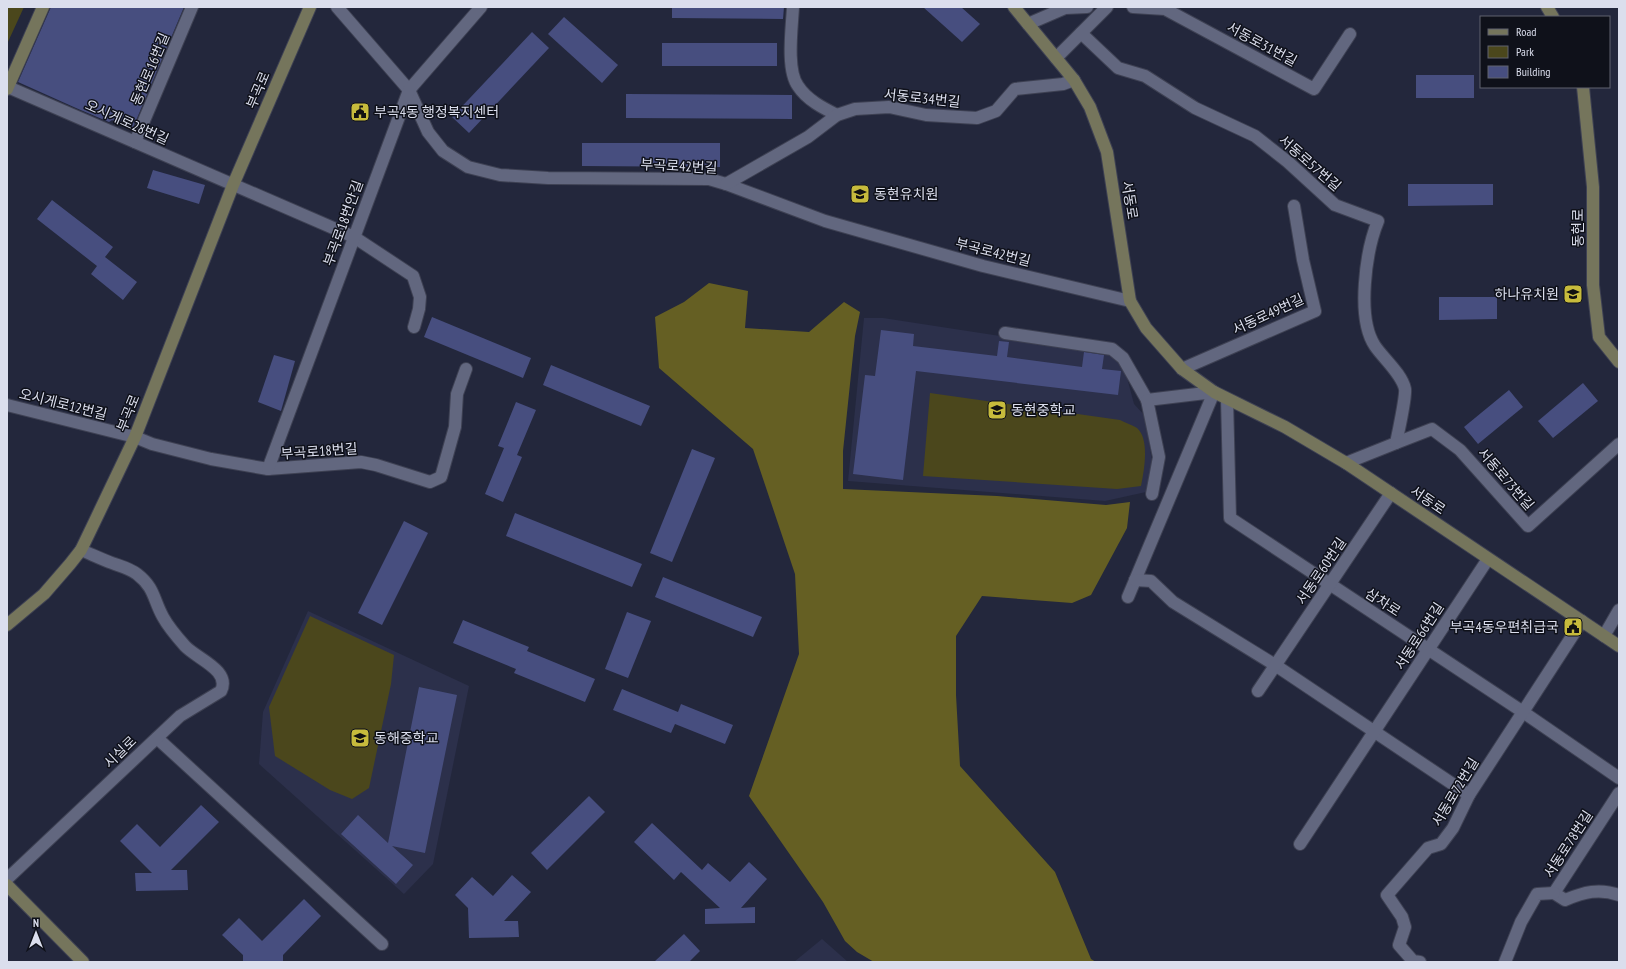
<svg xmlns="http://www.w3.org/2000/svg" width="1626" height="969" font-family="'PT Sans Narrow','Noto Sans KR',sans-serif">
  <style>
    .built { fill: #2c304b }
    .green { fill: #4b471c }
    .forest { fill: #655f23 }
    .building { fill: #474e7f }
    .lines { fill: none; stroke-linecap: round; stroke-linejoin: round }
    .street-casing { stroke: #3e4153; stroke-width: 14 }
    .secondary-casing { stroke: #3e4153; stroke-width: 14 }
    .street { stroke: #62677f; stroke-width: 12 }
    .secondary { stroke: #75755c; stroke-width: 12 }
    .labels { text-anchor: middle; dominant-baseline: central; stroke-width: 3; stroke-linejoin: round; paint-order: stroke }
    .street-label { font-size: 14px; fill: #dbdeed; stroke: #0f111a }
    .poi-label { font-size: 14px; fill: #dbdeed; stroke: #0f111a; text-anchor: start }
  </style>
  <rect width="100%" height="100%" fill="#23273c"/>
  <g class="built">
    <path d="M864 318H883L1111 353 1126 374 1134 404 1145 416 1152 462 1146 492 1105 501 848 481Z"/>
    <path d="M308 611 469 686 433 864 404 894 259 764 263 712Z"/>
    <path d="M822 939 848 962H794Z"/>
  </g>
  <g class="green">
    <path d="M7 7H24L7 44Z"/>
    <path d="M930 393 1120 420C1125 423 1133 425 1137 428 1150 439 1144 471 1141 486L1117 489 923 476Z"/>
    <path d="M310 616 394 655 391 684 369 788 352 799 330 790 275 756 269 707Z"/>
  </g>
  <path class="forest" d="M709 283 748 291 745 328 809 332 844 302 860 312 855 336 843 451V489L997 496 1106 505 1130 502 1127 528 1091 595 1072 603 982 596 956 636V695L960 766 1055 872 1091 959 1096 962H874L857 952 845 941 823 902 749 796 799 654 795 574 753 449 659 368 655 317 684 302Z"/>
  <g class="building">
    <path d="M51 7H184L132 130 112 120 109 122 76 108 18 82Z"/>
    <path d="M672 7H784L783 19 672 18Z"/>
    <path d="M923 7H961L980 24 962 42Z"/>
    <path d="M564 17 618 65 602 83 548 34Z"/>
    <path d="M532 32 549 48 469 133 452 117Z"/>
    <rect x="662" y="43" width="115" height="23"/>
    <rect x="1416" y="75" width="58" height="23"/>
    <path d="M626 94 792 95V119L626 118Z"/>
    <path d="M582 143H720V167L582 166Z"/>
    <path d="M153 170 205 185 199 204 147 188Z"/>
    <path d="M1408 184H1493V205L1408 206Z"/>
    <path d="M52 200 113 247 105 257 137 282 123 300 91 274 97 266 37 219Z"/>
    <path d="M1439 297H1497V319L1439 320Z"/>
    <path d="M432 317 531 358 523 378 424 337Z"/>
    <path d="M881 330 914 334 913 346 997 356 999 341 1009 342 1007 357 1082 367 1084 352 1104 355 1102 369 1121 371 1118 395 916 371 903 480 853 474 865 375 875 376Z"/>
    <path d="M274 355 295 361 281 411 258 402Z"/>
    <path d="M551 365 650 406 641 426 543 385Z"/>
    <path d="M1583 383 1598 401 1553 438 1538 421Z"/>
    <path d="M1509 390 1523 407 1478 444 1464 427Z"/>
    <path d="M516 402 536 410 517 455 522 457 503 502 485 494 504 448 498 446Z"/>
    <path d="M692 449 715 458 672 562 650 553Z"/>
    <path d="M515 513 642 564 632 587 506 536Z"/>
    <path d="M404 521 428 533 382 625 358 613Z"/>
    <path d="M663 577 762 617 753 637 655 597Z"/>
    <path d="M627 612 651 621 628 678 605 669Z"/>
    <path d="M463 620 529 647 527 651 595 679 585 702 514 673 516 669 453 643Z"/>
    <path d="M419 687 457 695 425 853 392 846 413 865 396 884 341 834 358 815 388 843Z"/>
    <path d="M622 689 678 712 681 704 733 725 725 744 675 724 671 733 613 710Z"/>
    <path d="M589 796 605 812 547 870 531 853Z"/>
    <path d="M201 805 219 822 171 870H187L188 890 136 891 135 873H152L120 841 137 824 160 847Z"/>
    <path d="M652 823 702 870 708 863 730 882 749 862 767 879 741 908 755 907V923L705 924V909L720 908 681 872 674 880 634 842Z"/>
    <path d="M512 875 531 892 504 921H518L519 937 469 938 468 908 455 895 472 877 493 896Z"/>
    <path d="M304 899 321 916 283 955V962H243V955L222 935 239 918 262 941Z"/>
    <path d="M684 934 700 951 689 962H654Z"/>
  </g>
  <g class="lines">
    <g class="street-casing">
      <g id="street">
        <path d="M337 7 409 90 428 132 443 151 468 167 500 175 548 178 709 179 726 184 825 221 983 266 1130 301"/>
        <path d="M793 7C792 27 786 70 798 86 807 100 823 108 837 115"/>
        <path d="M1133 7 1165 9 1314 89 1350 34"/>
        <path d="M1028 24 1065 8 1087 7"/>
        <path d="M1081 33 1118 68 1145 76 1195 108 1255 136 1288 162 1335 205 1378 221C1366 250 1356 318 1375 346 1383 358 1402 374 1405 389 1406 396 1398 434 1396 443L1346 463"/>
        <path d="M1056 58 1107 7"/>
        <path d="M8 87 354 237 413 276 420 297 419 309 414 327"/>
        <path d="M135 142 192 7"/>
        <path d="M726 184 808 137 837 115 855 109 889 107 926 115 977 118 996 111 1015 89 1063 84 1074 80"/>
        <path d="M1005 333 1112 349 1123 358 1147 400 1214 392 1128 597"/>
        <path d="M1182 369 1315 311 1303 260 1294 206"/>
        <path d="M1227 399 1230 518 1523 712 1619 778"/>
        <path d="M1147 400 1159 457 1152 494"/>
        <path d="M7 405 135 437 152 444 211 459 268 469 361 462 376 465 430 482 441 477 455 427 457 394 466 369"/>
        <path d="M1396 443 1432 429 1460 450 1528 526 1619 444"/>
        <path d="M268 469 409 90 481 7"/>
        <path d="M1135 580 1151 581 1173 602 1275 665 1469 795"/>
        <path d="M1604 636 1619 610"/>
        <path d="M1258 691 1391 493"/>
        <path d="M157 738 382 944"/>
        <path d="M1300 844 1488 559"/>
        <path d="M7 879 180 716 221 691C231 670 197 659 185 646 177 637 169 628 163 617 153 599 155 588 137 574 129 568 120 566 112 563 101 559 91 554 81 550"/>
        <path d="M1554 893 1619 793"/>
        <path d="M1554 893 1565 900C1584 892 1599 888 1619 895"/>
        <path d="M1420 962 1413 961 1399 945 1405 927 1402 917 1387 895 1428 848 1441 844 1453 828 1469 795 1582 621"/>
        <path d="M1505 962 1521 922 1537 894 1554 893"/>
      </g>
    </g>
    <g class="secondary-casing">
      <g id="secondary">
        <path d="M1014 7 1074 80 1090 107 1107 152 1130 301 1146 328 1182 369 1214 392 1285 427 1346 463 1619 646"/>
        <path d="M1547 7 1553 17"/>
        <path d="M1583 87 1593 187V285L1599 337 1619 362"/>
        <path d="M7 89 43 7"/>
        <path d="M7 625 44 594 70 564 81 550 94 523 135 437 233 185 310 7"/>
        <path d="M7 885 83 962"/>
      </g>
    </g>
    <use href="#street" class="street"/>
    <use href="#secondary" class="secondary"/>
  </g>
  <defs>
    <g id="civic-square" transform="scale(1)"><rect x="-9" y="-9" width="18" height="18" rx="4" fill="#c7bb3c" stroke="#0f111a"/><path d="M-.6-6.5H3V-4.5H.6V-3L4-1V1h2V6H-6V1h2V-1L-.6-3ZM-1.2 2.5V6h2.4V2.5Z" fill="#111"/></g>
    <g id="school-square" transform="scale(1)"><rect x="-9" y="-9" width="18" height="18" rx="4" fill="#c7bb3c" stroke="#0f111a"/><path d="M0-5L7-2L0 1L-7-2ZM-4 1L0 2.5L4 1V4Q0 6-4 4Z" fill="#111"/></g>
  </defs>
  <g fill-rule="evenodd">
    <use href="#civic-square" x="360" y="112"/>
    <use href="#school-square" x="860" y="194"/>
    <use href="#school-square" x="1573" y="294"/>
    <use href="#school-square" x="997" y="410"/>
    <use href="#civic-square" x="1573" y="627"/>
    <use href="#school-square" x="360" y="738"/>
  </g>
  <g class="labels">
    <g class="street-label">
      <text transform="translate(1262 44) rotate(28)">서동로31번길</text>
      <text transform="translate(150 69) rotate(-67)">동현로16번길</text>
      <text transform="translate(258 90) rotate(-67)">부곡로</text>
      <text transform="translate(922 98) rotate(6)">서동로34번길</text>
      <text transform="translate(127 122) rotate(24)">오시게로28번길</text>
      <text transform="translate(1310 163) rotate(41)">서동로57번길</text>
      <text transform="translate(679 166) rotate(3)">부곡로42번길</text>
      <text transform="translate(1130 200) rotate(81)">서동로</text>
      <text transform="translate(343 223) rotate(-70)">부곡로18번안길</text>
      <text transform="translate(1578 228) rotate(-90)">동현로</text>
      <text transform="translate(993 252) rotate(14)">부곡로42번길</text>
      <text transform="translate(1268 314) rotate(-25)">서동로49번길</text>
      <text transform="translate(63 404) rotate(14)">오시게로12번길</text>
      <text transform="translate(128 413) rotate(-68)">부곡로</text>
      <text transform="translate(319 451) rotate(-4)">부곡로18번길</text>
      <text transform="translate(1506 479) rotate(49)">서동로73번길</text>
      <text transform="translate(1428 500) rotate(34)">서동로</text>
      <text transform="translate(1321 571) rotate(-56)">서동로60번길</text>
      <text transform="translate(1383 602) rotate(33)">삼차로</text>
      <text transform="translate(1419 636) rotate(-57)">서동로66번길</text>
      <text transform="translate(120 752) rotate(-44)">시실로</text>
      <text transform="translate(1455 792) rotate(-59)">서동로72번길</text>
      <text transform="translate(1568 844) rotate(-57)">서동로78번길</text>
    </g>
    <g class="poi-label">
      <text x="374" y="112">부곡4동 행정복지센터</text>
      <text x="874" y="194">동현유치원</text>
      <text x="1559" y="294" text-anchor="end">하나유치원</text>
      <text x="1011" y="410">동현중학교</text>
      <text x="1559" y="627" text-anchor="end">부곡4동우편취급국</text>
      <text x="374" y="738">동해중학교</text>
    </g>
  </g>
  <rect width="1626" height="969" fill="none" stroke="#dbdeed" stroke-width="16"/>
  <rect x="1480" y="16" width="130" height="72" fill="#0f111a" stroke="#61636e"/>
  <rect x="1488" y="29" width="20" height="6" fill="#75755c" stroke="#61636e"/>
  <text x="1516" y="36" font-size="12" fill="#dbdeed">Road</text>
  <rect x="1488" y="46" width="20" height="12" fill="#4b471c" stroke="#61636e"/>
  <text x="1516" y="56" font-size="12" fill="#dbdeed">Park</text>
  <rect x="1488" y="66" width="20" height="12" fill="#474e7f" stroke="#61636e"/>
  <text x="1516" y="76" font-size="12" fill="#dbdeed">Building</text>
  <g transform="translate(36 933)" stroke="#0f111a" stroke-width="3" paint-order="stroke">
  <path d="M0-3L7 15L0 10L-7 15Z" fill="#dbdeed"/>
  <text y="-6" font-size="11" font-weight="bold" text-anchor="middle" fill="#dbdeed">N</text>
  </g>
</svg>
